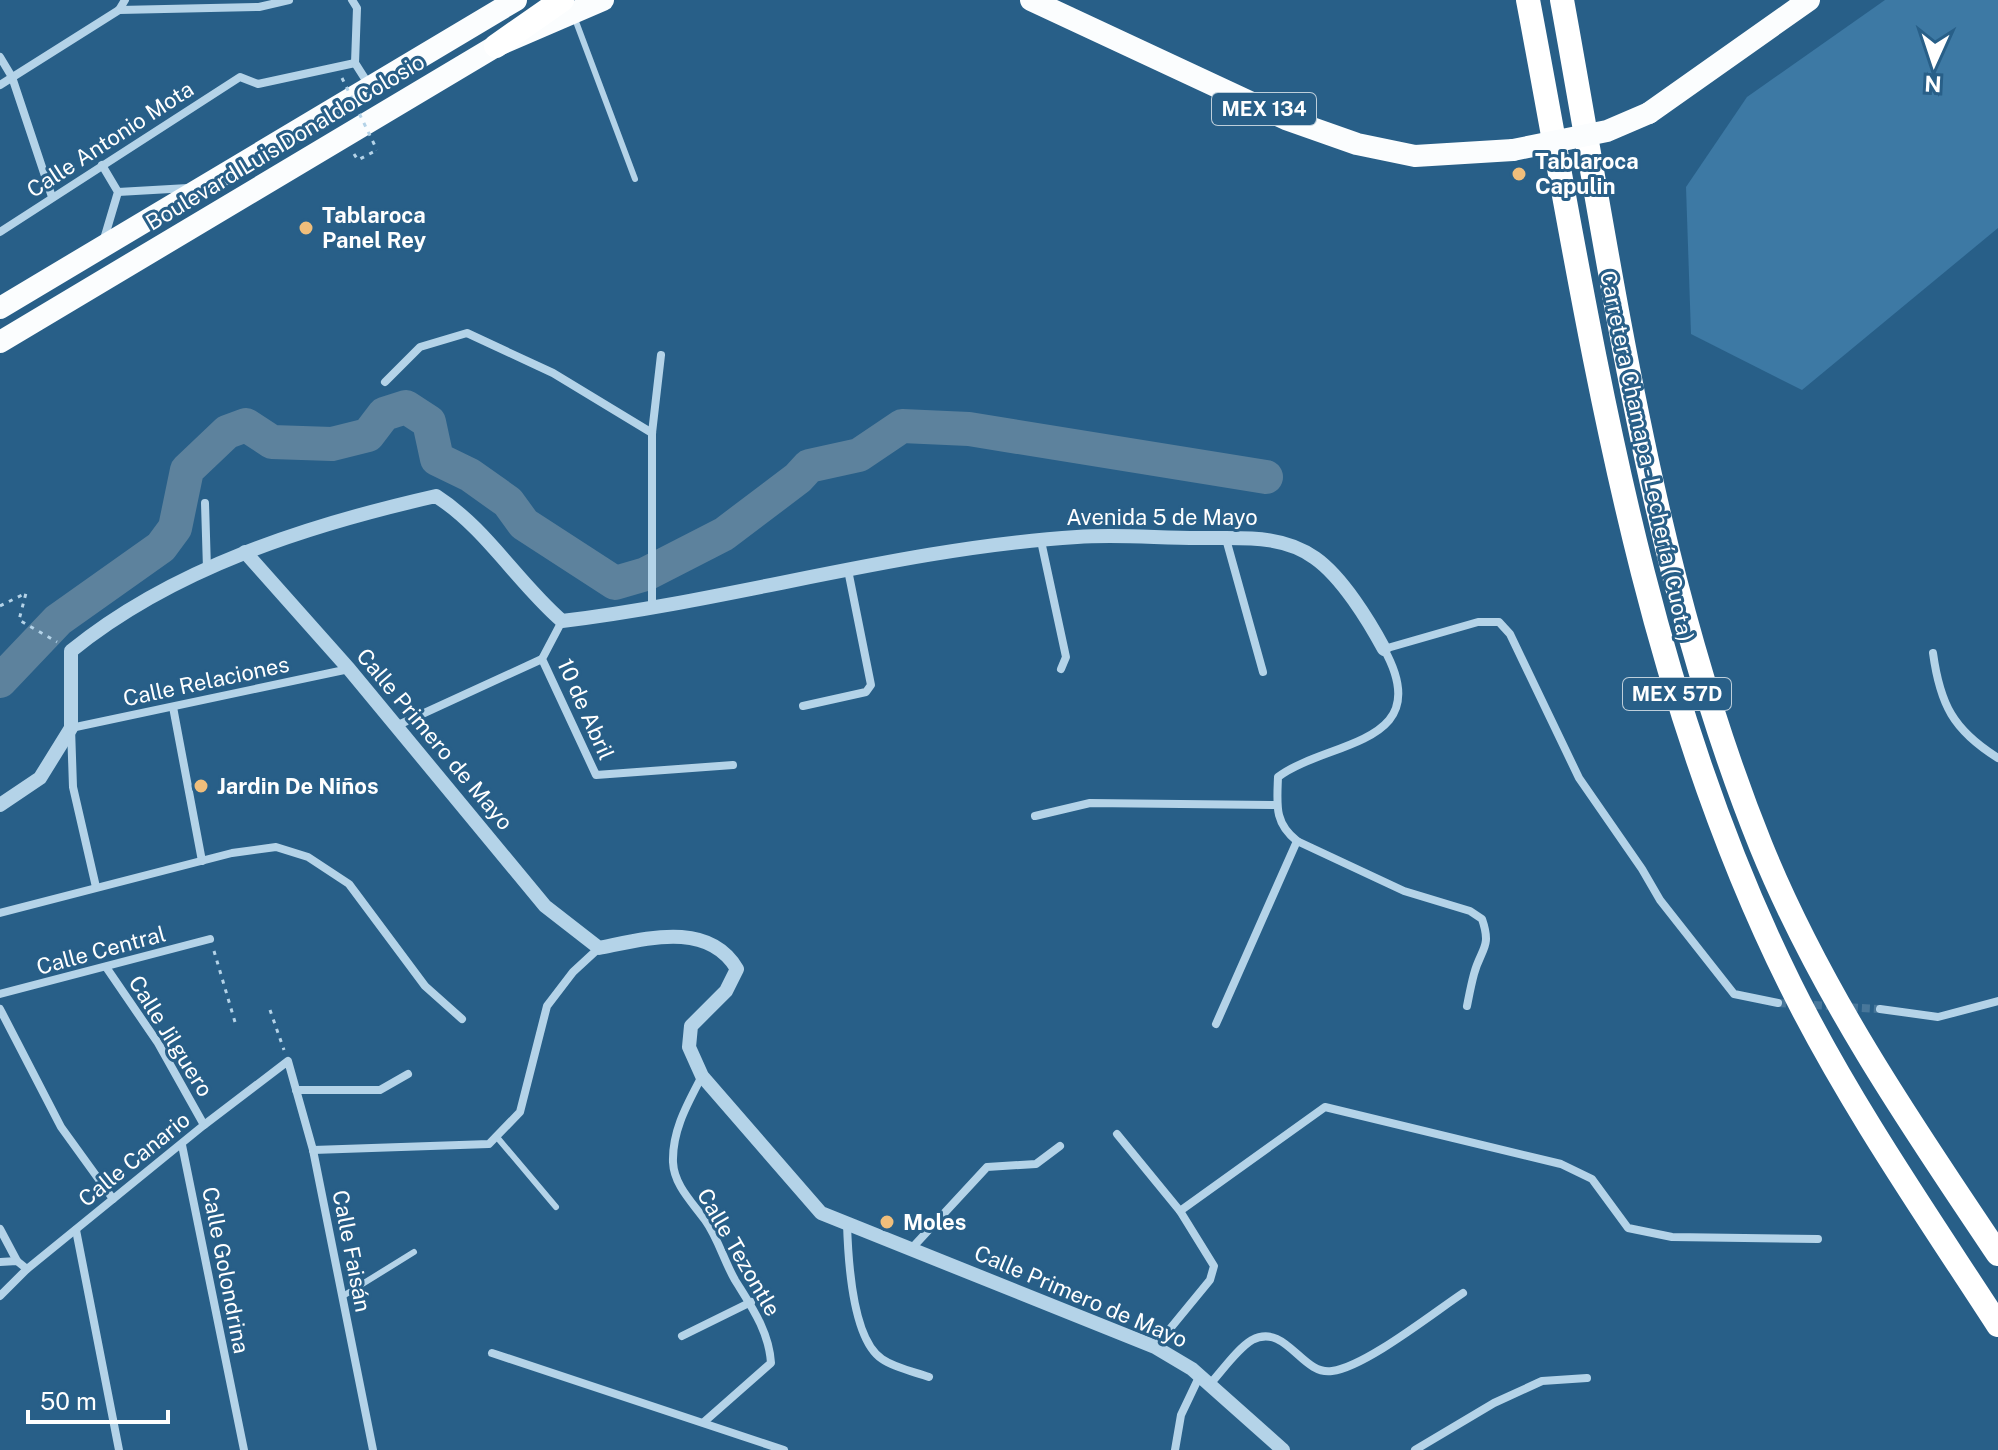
<svg xmlns="http://www.w3.org/2000/svg" width="1998" height="1450" font-family="'Public Sans',sans-serif">
  <style>
    .green { fill: #3d79a4 }
    .lines { fill: none; stroke-linecap: round; stroke-linejoin: round }
    .river { stroke: #5d829d; stroke-width: 34 }
    .minor-tunnel { stroke: #48779a; stroke-width: 8; stroke-dasharray: 8 4; stroke-linecap: butt }
    .path { stroke: #b4d3e8; stroke-width: 3; stroke-dasharray: 4 6; stroke-linecap: butt }
    .service { stroke: #b4d3e8; stroke-width: 6 }
    .minor { stroke: #b4d3e8; stroke-width: 8 }
    .tertiary { stroke: #b4d3e8; stroke-width: 14 }
    .trunk { stroke: #fbfdfe; stroke-width: 22 }
    .motorway { stroke: #fff; stroke-width: 24 }
    .path-bridge { stroke: #b4d3e8; stroke-width: 3; stroke-dasharray: 4 6; stroke-linecap: butt }
    .trunk-bridge { stroke: #fbfdfe; stroke-width: 22 }
    .poi-dot { fill: #f0be7b; stroke: #285f88; stroke-width: 3 }
    .labels { text-anchor: middle; dominant-baseline: central; stroke-width: 6; stroke-linejoin: round; paint-order: stroke }
    .shield { fill: #285f88; stroke: #becfdb; stroke-width: 2 }
    .shield-label { font-size: 20px; font-weight: bold; fill: #fff }
    .street-label { font-size: 22px; fill: #fff; stroke: #285f88 }
    .poi-label { font-size: 22px; font-weight: bold; fill: #fff; stroke: #285f88; text-anchor: start }
  </style>
  <rect width="100%" height="100%" fill="#285f88"/>
  <path class="green" d="M1885 0H1998V228L1802 390 1691 334 1686 187 1747 97Z"/>
  <g class="lines">
    <path class="river" d="M0 681 58 620 161 547 175 528 187 470 227 432 246 425 272 442 332 444 368 435 384 414 406 407 429 422 437 459 470 475 508 502 524 524 615 583 646 574 724 534 798 478 809 466 859 455 902 426 969 429 1266 477"/>
    <path class="minor-tunnel" d="M1778 1003 1880 1009"/>
    <g class="path">
      <path d="M354 154 358 160 377 150"/>
      <path d="M0 606 26 593 19 620 57 642"/>
      <path d="M214 951 235 1022"/>
      <path d="M270 1010 284 1050"/>
    </g>
    <g class="service">
      <path d="M575 19 635 179"/>
      <path d="M496 1136 556 1207"/>
      <path d="M343 1296 414 1252"/>
    </g>
    <g class="minor">
      <path d="M352 0 357 8 355 63 369 85"/>
      <path d="M119 10 259 7 289 0"/>
      <path d="M0 57 12 77 52 197"/>
      <path d="M0 85 119 10 125 0"/>
      <path d="M102 165 118 192 104 239"/>
      <path d="M118 192 188 188"/>
      <path d="M0 232 240 77 258 84 355 63"/>
      <path d="M385 382 420 347 467 333 553 373 652 433"/>
      <path d="M205 503 207 569"/>
      <path d="M1226 539 1263 672"/>
      <path d="M1041 541 1066 657 1061 669"/>
      <path d="M652 609V433L661 355"/>
      <path d="M562 621 542 659 596 775 733 765"/>
      <path d="M1933 653C1940 704 1953 730 1998 758"/>
      <path d="M803 706 866 692 871 685 848 570"/>
      <path d="M173 707 202 861"/>
      <path d="M396 726 542 659"/>
      <path d="M1035 816 1090 803 1277 805"/>
      <path d="M96 887 73 787 71 728 349 669"/>
      <path d="M0 913 232 853 276 847 308 857 349 884 425 986 462 1019"/>
      <path d="M106 967 158 1043 204 1125"/>
      <path d="M0 994 210 939"/>
      <path d="M1467 1006C1469 996 1471 985 1474 974 1481 948 1492 948 1482 919L1470 911 1404 891 1297 841C1274 823 1277 805 1278 777 1327 740 1438 746 1384 649L1478 622H1499L1510 634 1579 778 1642 869 1660 900 1734 994 1778 1003"/>
      <path d="M0 1009 61 1127 113 1199"/>
      <path d="M1880 1009 1938 1017 1998 1001"/>
      <path d="M1216 1024 1297 841"/>
      <path d="M702 1076C688 1103 672 1130 673 1162 674 1185 692 1202 705 1220 718 1238 724 1261 735 1280 751 1306 769 1331 771 1363L704 1422"/>
      <path d="M296 1090H380L408 1074"/>
      <path d="M1117 1134 1180 1211 1214 1266 1210 1280 1155 1347"/>
      <path d="M182 1145 244 1450"/>
      <path d="M313 1150 489 1144 520 1112 547 1006 573 972 599 948"/>
      <path d="M1180 1211 1325 1107 1561 1164 1592 1179 1628 1228 1672 1237 1818 1239"/>
      <path d="M847 1223C848 1257 852 1339 882 1359 895 1368 915 1372 929 1377"/>
      <path d="M0 1229 17 1261"/>
      <path d="M76 1230 119 1450"/>
      <path d="M912 1248 987 1167 1036 1164 1060 1146"/>
      <path d="M0 1262 17 1261 27 1269"/>
      <path d="M0 1296 27 1269 204 1125 288 1061 313 1150 373 1450"/>
      <path d="M682 1336 751 1302"/>
      <path d="M492 1353 784 1450"/>
      <path d="M1210 1384C1222 1371 1237 1349 1252 1340 1286 1322 1302 1376 1332 1371 1365 1367 1433 1313 1463 1293"/>
      <path d="M1175 1450 1181 1415 1200 1375"/>
      <path d="M1415 1450 1494 1403 1542 1381 1587 1378"/>
    </g>
    <g class="tertiary">
      <path d="M245 552 349 669 545 906 599 948C645 939 708 920 737 969L726 991 691 1026 689 1047 702 1076 821 1213 1155 1347 1192 1369 1283 1450"/>
      <path d="M0 805 40 778 71 728V651C173 568 308 525 436 496 486 528 517 582 562 621 735 600 903 548 1077 537 1117 534 1158 538 1198 538 1238 539 1281 533 1315 558 1342 577 1369 621 1384 649"/>
    </g>
    <g class="trunk">
      <path d="M1031 0 1286 119 1357 144 1415 156 1513 150"/>
      <path d="M1649 113 1809 0"/>
      <path d="M0 308 516 0"/>
      <path d="M0 342 496 46 603 0"/>
    </g>
    <g class="motorway">
      <path d="M1528 0C1591 332 1638 678 1790 984 1849 1103 1926 1214 1998 1325"/>
      <path d="M1562 0C1614 285 1652 576 1761 846 1820 991 1911 1125 1998 1254"/>
      <path d="M496 46 562 0"/>
    </g>
    <path class="path-bridge" d="M342 78 377 150"/>
    <path class="trunk-bridge" d="M1513 150 1607 131 1649 113"/>
  </g>
  <g class="poi-dot">
    <circle cx="1519" cy="174" r="8"/>
    <circle cx="306" cy="228" r="8"/>
    <circle cx="201" cy="786" r="8"/>
    <circle cx="887" cy="1222" r="8"/>
  </g>
  <g class="labels">
    <g class="shield">
      <rect x="1212" y="93" width="104" height="32" rx="6"/>
      <rect x="1623" y="678" width="108" height="32" rx="6"/>
    </g>
    <g class="shield-label">
      <text x="1264" y="109">MEX 134</text>
      <text x="1677" y="694">MEX 57D</text>
    </g>
    <g class="street-label">
      <text transform="translate(110 139) rotate(-33)">Calle Antonio Mota</text>
      <text transform="translate(285 142) rotate(-31)">Boulevard Luis Donaldo Colosio</text>
      <text transform="translate(1647 456) rotate(78)">Carretera Chamapa - Lechería (Cuota)</text>
      <text x="1162" y="517">Avenida 5 de Mayo</text>
      <text transform="translate(206 681) rotate(-12)">Calle Relaciones</text>
      <text transform="translate(586 709) rotate(66)">10 de Abril</text>
      <text transform="translate(435 739) rotate(50)">Calle Primero de Mayo</text>
      <text transform="translate(101 950) rotate(-15)">Calle Central</text>
      <text transform="translate(171 1036) rotate(58)">Calle Jilguero</text>
      <text transform="translate(134 1159) rotate(-39)">Calle Canario</text>
      <text transform="translate(352 1251) rotate(79)">Calle Faisán</text>
      <text transform="translate(739 1252) rotate(60)">Calle Tezontle</text>
      <text transform="translate(226 1270) rotate(79)">Calle Golondrina</text>
      <text transform="translate(1081 1296) rotate(23)">Calle Primero de Mayo</text>
    </g>
    <g class="poi-label">
      <text x="1535" y="161">Tablaroca<tspan x="1535" dy="25">Capulin</tspan></text>
      <text x="322" y="215">Tablaroca<tspan x="322" dy="25">Panel Rey</tspan></text>
      <text x="217" y="786">Jardin De Niños</text>
      <text x="903" y="1222">Moles</text>
    </g>
  </g>
  <g transform="translate(1934 64) rotate(183)" stroke="#285f88" stroke-width="6" paint-order="stroke">
  <path d="M0-6L14 30L0 20L-14 30Z" fill="#ffffff"/>
  <text y="-12" font-size="22" font-weight="bold" text-anchor="middle" fill="#ffffff">N</text>
  </g>
  <path d="M28 1410v12h140v-12" fill="none" stroke="#ffffff" stroke-width="4"/>
  <text x="40" y="1410" font-size="24" fill="#ffffff" stroke="#285f88" stroke-width="6" paint-order="stroke">50 m</text>
</svg>
